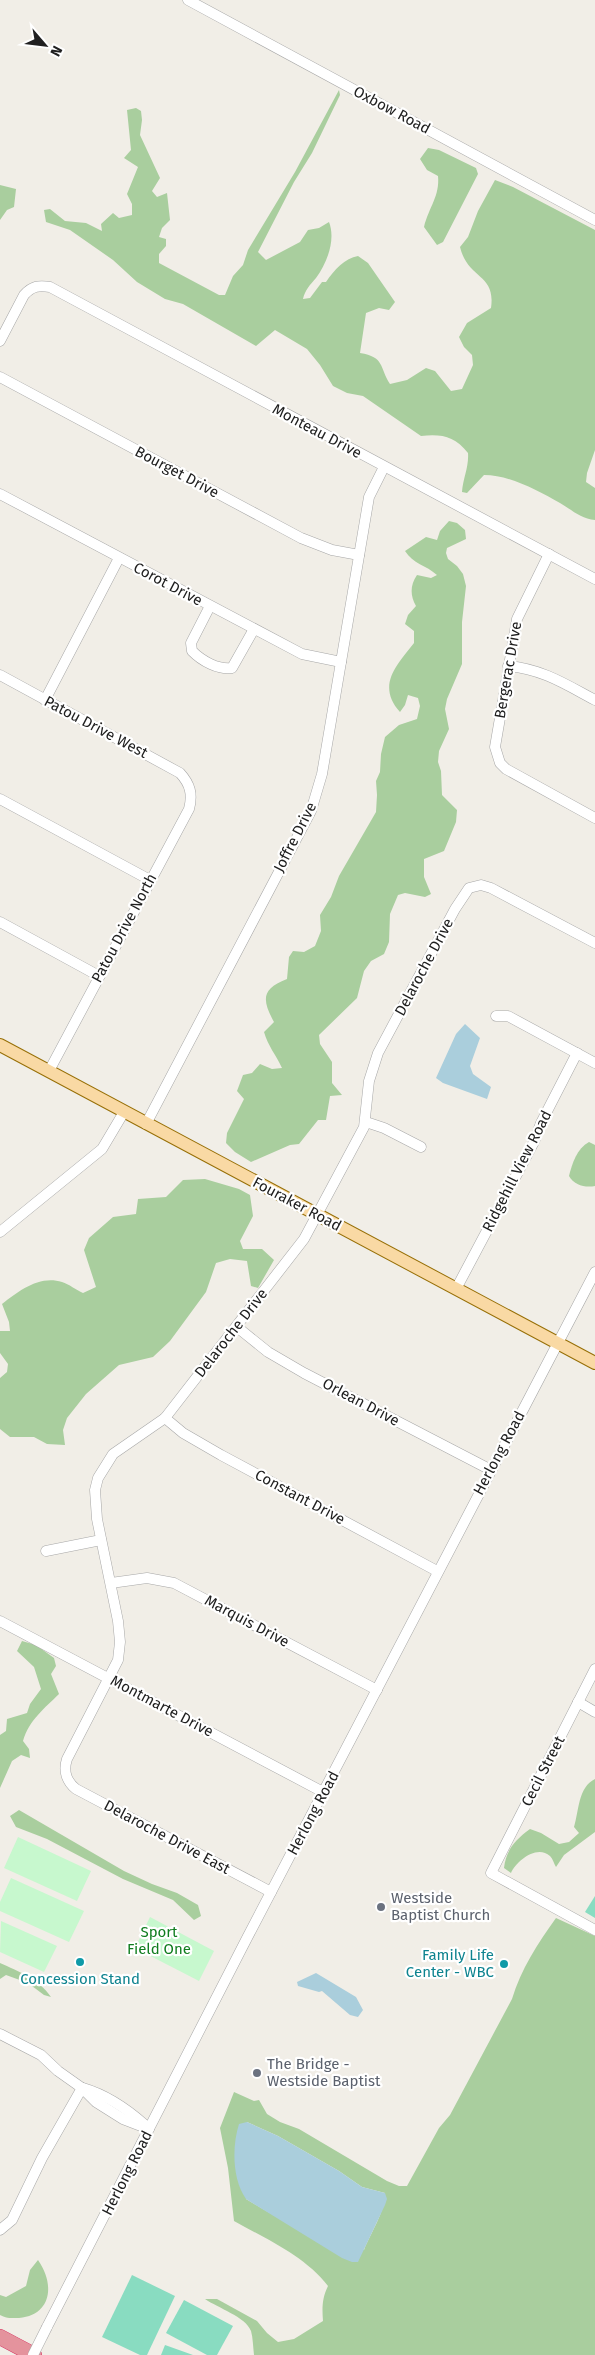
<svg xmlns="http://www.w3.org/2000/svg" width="595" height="2355" font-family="'Fira Sans',sans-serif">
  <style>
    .forest { fill: #a9ce9e; fill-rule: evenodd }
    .park { fill: #c7f8ce }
    .pitch { fill: #89dcc1 }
    .water { fill: #aacedc }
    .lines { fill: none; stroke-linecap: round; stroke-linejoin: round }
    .minor-casing { stroke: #a7a7a7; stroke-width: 11 }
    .major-casing { stroke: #976f06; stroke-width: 14 }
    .highway-casing { stroke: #d52e5e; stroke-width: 16 }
    .minor { stroke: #fff; stroke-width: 10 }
    .major { stroke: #f9d9a4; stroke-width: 12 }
    .highway { stroke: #e4939d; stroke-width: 15 }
    .minor-bridge-casing { stroke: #a7a7a7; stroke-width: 11; stroke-linecap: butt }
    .minor-bridge { stroke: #fff; stroke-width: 10 }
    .worship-dot { fill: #6b7280; stroke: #fff; stroke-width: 2 }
    .culture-dot { fill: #0f9aa8; stroke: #fff; stroke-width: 2 }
    .labels { text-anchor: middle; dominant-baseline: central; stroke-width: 4.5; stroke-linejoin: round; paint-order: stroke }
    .street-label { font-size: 15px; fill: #202020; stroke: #fff }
    .worship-label { font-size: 15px; fill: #5b616d; stroke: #fff; text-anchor: start }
    .park-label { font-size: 15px; fill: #107d1f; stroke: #fff }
    .culture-label { font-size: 15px; fill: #0d838f; stroke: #fff; text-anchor: end }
  </style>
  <rect width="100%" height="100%" fill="#f1eee7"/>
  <g class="forest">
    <path d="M339 90 340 95 312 153 294 182 258 252 266 260 300 242 308 230 319 228 329 222C336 240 327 263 316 278 310 285 305 290 303 299L310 298 322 282H326C334 270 345 258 358 256L368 263 395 302 389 310 379 308 366 313 360 353C385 357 379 367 390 384L407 380 426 368 435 371 451 391 462 389 473 365 472 355 464 347 459 337 467 323 491 308C496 273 468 280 460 247L468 237 478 211 495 180 513 187 595 230V450L587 473 586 482 595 488V520C581 519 572 510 560 503 538 491 510 475 484 475L467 493 462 492C463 478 469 467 468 453 454 436 442 434 421 436L363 396 347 393 333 386 320 365 307 349 275 330 256 346 183 304 165 299 137 282 113 260 70 230 46 222 44 210 50 209 65 221 86 223 102 231 101 224 113 213 119 218 132 215V204L127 194 138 167 124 158 131 150 127 110 136 108 141 111 142 120 140 135 160 178 152 191 157 197 167 193 170 220 162 228 159 237 166 239V246L159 254V263L219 295H225L233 276 243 265 248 250 295 172Z"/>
    <path d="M428 148 439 150 476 168 478 174 443 242 437 245 424 227C429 207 440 196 438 176L427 170 420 159Z"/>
    <path d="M0 185 16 189 14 207 7 210 0 220Z"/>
    <path d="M449 521 457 523 465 530 466 539 447 548 446 553 448 559 457 566 463 574 466 586 462 622V664L447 699 445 709 449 729 439 751 438 762 441 771 442 795 457 810 456 822 444 851 424 859V877L431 894 425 897 405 893 398 895 390 914 389 942 384 954 371 961 364 971 357 998 319 1035 320 1044 332 1062V1083L342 1095 330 1096 326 1120H318L299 1144 290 1145 251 1162 235 1152 226 1143 227 1133 244 1099 237 1091 243 1075 252 1073 260 1064 272 1069 282 1068C276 1055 268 1046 264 1032L274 1022C262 1000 261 989 287 979L289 957 293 951 304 952 315 946 321 931 320 915 331 897 339 876 376 812 377 795 376 781 380 772 381 754 385 737 399 725 417 719 420 706 418 698 408 695 405 705 400 712C376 685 397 665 414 643V631L405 624 408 615 416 606C410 596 410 585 417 575L431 578 437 575C426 565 413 564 405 551L426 537 437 540 440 531Z"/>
    <path d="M589 1142 595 1145V1186C585 1188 574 1185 569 1176 572 1164 577 1148 589 1142Z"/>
    <path d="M205 1179 239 1189 250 1195 253 1216 240 1241 243 1249H262L274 1260 258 1288 251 1286 247 1261 230 1259 216 1263 206 1292 170 1341 153 1357 119 1365 86 1394 67 1418 63 1430 65 1445 47 1444 34 1437H10L0 1429V1378L7 1372 8 1364 0 1353V1331H10L9 1322 2 1304C19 1291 39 1275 62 1282 69 1284 76 1290 83 1293L96 1287 84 1250 89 1238 113 1217 136 1214 138 1199 166 1197 183 1180Z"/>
    <path d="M22 1641 36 1645 54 1658 56 1666 51 1674 59 1694C45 1708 29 1720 23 1741L29 1749 30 1758 21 1755 12 1761 0 1788V1735L6 1731 7 1719 27 1713 30 1704 41 1689 34 1667 17 1651Z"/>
    <path d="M595 1779V1832L564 1855 556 1867C554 1864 553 1859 550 1856 537 1844 516 1861 511 1873L504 1868C506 1850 515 1840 530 1829L541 1833 559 1844 569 1842 579 1833 574 1827C579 1811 578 1787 595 1779Z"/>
    <path d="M19 1810 124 1871 152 1884 177 1893 198 1905 201 1916 194 1920 173 1900 123 1879 47 1839 16 1827 10 1816Z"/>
    <path d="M556 1918 595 1936V2355H254C253 2347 253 2338 251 2331 246 2317 218 2308 205 2299H217L257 2321 267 2333 278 2342 294 2339 323 2321C322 2308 322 2298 328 2286 305 2256 266 2239 234 2221L228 2168 220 2128 234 2092 254 2101 259 2100 267 2114 280 2122 299 2129 387 2181 399 2186H407L439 2128 450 2115 512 1999C521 1969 538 1943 556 1918ZM247 2122 278 2136 339 2171 362 2187 385 2193C385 2212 371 2232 364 2250L268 2212 246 2199Z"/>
    <path d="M0 1963C18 1971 40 1980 51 1997L44 1995 28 1983 6 1975 0 1979Z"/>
    <path d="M38 2260C55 2284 52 2315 19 2318 11 2318 7 2319 0 2315V2295L6 2297 26 2286 30 2270Z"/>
  </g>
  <g class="park">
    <path d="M18 1837 91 1871 77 1901 4 1868Z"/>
    <path d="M11 1878 84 1911 69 1942 0 1911V1902Z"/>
    <path d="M150 1917 214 1951 199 1981 135 1948Z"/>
    <path d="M1 1921 57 1946 44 1972 0 1952Z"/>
  </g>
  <g class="pitch">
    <path d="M595 1896V1918L585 1912Z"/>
    <path d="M132 2275 175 2296 147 2355H140L102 2337Z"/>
    <path d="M184 2300 233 2326 217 2355H207L166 2333Z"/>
    <path d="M165 2345 193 2355H161Z"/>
  </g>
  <g class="water">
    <path d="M465 1024 480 1038 470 1066 473 1074 491 1087 487 1099 443 1083 436 1078 456 1034Z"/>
    <path d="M316 1973 356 1997 363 2010 358 2017 350 2015 322 1991 319 1992 298 1986 297 1982Z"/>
    <path d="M247 2122 278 2136 339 2171 362 2187 385 2193 387 2199 385 2205 358 2262H352L342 2258 246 2199C232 2179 232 2146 239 2124Z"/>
  </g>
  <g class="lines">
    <g class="minor-casing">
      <g id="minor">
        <path d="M188 0 595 220"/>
        <path d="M0 341 24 295C32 286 39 285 50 287L595 579"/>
        <path d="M0 377 301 538 332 550 359 555"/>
        <path d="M0 494 302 654 341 662"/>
        <path d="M549 554 517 619 495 747 500 763 506 769 595 818"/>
        <path d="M210 606 191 643 192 651C202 661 218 670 232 668L254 629"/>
        <path d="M508 666C542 669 565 684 595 700"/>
        <path d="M0 675 180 773C190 784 193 794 189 809L49 1071"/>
        <path d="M45 700 119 558"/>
        <path d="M0 799 150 880"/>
        <path d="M0 922 99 976"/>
        <path d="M496 1016H508L595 1063"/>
        <path d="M366 1122 384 1128 421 1147"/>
        <path d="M146 1124 311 811 322 774 369 497 384 467"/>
        <path d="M0 1232 102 1149 124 1112"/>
        <path d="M456 1289 534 1142 541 1123 577 1053"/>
        <path d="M237 1327 268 1352 304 1373 491 1470"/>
        <path d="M165 1418 183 1433 221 1455 437 1571"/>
        <path d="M46 1551 101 1540"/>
        <path d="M111 1583 147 1578 174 1583 377 1690"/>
        <path d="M0 1621 323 1792"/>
        <path d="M595 1669 491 1873 595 1930"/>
        <path d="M578 1702 595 1712"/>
        <path d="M271 1892 76 1789C67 1782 63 1771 67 1759L118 1660 120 1642 118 1621 97 1519 95 1490 98 1478 113 1454 165 1418 304 1239 364 1127 369 1081 378 1053 455 909 469 888 481 885 491 888 595 943"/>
        <path d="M0 2034 41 2055 58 2071 82 2088 96 2102 123 2119 149 2129"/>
        <path d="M83 2088C107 2095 126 2108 145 2125"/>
        <path d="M0 2230 12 2220 42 2158 82 2088"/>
        <path d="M47 2327 247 1938 595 1272"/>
      </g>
    </g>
    <g class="major-casing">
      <path id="major" d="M0 1045 595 1363"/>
    </g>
    <g class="highway-casing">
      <path id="highway" d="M0 2337 34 2355"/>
    </g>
    <use href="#minor" class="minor"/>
    <use href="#major" class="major"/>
    <use href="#highway" class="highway"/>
    <g class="minor-bridge-casing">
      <path id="minor-bridge" d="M33 2355 47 2327"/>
    </g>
    <use href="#minor-bridge" class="minor-bridge"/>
  </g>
  <g class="worship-dot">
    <circle cx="381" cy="1907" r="5"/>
    <circle cx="257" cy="2073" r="5"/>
  </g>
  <g class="culture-dot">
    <circle cx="80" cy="1962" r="5"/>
    <circle cx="504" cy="1964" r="5"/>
  </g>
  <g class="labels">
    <g class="street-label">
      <text transform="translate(392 110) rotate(28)">Oxbow Road</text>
      <text transform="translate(317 431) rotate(28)">Monteau Drive</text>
      <text transform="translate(177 472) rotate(28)">Bourget Drive</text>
      <text transform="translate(168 584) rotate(28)">Corot Drive</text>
      <text transform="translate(508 670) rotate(-80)">Bergerac Drive</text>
      <text transform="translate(96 727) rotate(28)">Patou Drive West</text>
      <text transform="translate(295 837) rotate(-63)">Joffre Drive</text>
      <text transform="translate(124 928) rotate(-62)">Patou Drive North</text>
      <text transform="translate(424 967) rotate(-62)">Delaroche Drive</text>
      <text transform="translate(517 1171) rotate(-63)">Ridgehill View Road</text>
      <text transform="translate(297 1204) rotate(28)">Fouraker Road</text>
      <text transform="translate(231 1333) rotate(-52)">Delaroche Drive</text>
      <text transform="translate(361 1402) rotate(28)">Orlean Drive</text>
      <text transform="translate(499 1453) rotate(-62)">Herlong Road</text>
      <text transform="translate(300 1497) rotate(28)">Constant Drive</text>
      <text transform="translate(247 1621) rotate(28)">Marquis Drive</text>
      <text transform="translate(162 1706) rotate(28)">Montmarte Drive</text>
      <text transform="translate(543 1771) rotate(-63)">Cecil Street</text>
      <text transform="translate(313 1813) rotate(-62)">Herlong Road</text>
      <text transform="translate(167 1837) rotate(28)">Delaroche Drive East</text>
      <text transform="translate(127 2173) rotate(-63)">Herlong Road</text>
    </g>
    <g class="worship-label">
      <text x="391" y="1898">Westside<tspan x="391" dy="17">Baptist Church</tspan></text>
      <text x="267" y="2064">The Bridge -<tspan x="267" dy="17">Westside Baptist</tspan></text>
    </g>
    <g class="park-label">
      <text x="159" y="1932">Sport<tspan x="159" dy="17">Field One</tspan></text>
    </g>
    <g class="culture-label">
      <text x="494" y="1955">Family Life<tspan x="494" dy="17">Center - WBC</tspan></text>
      <text x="80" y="1979" text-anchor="middle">Concession Stand</text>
    </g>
  </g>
  <g transform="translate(45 45) rotate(118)" stroke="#ffffff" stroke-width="4" paint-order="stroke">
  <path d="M0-4L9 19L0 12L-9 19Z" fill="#202020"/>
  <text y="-8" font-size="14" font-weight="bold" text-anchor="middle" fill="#202020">N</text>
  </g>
</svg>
